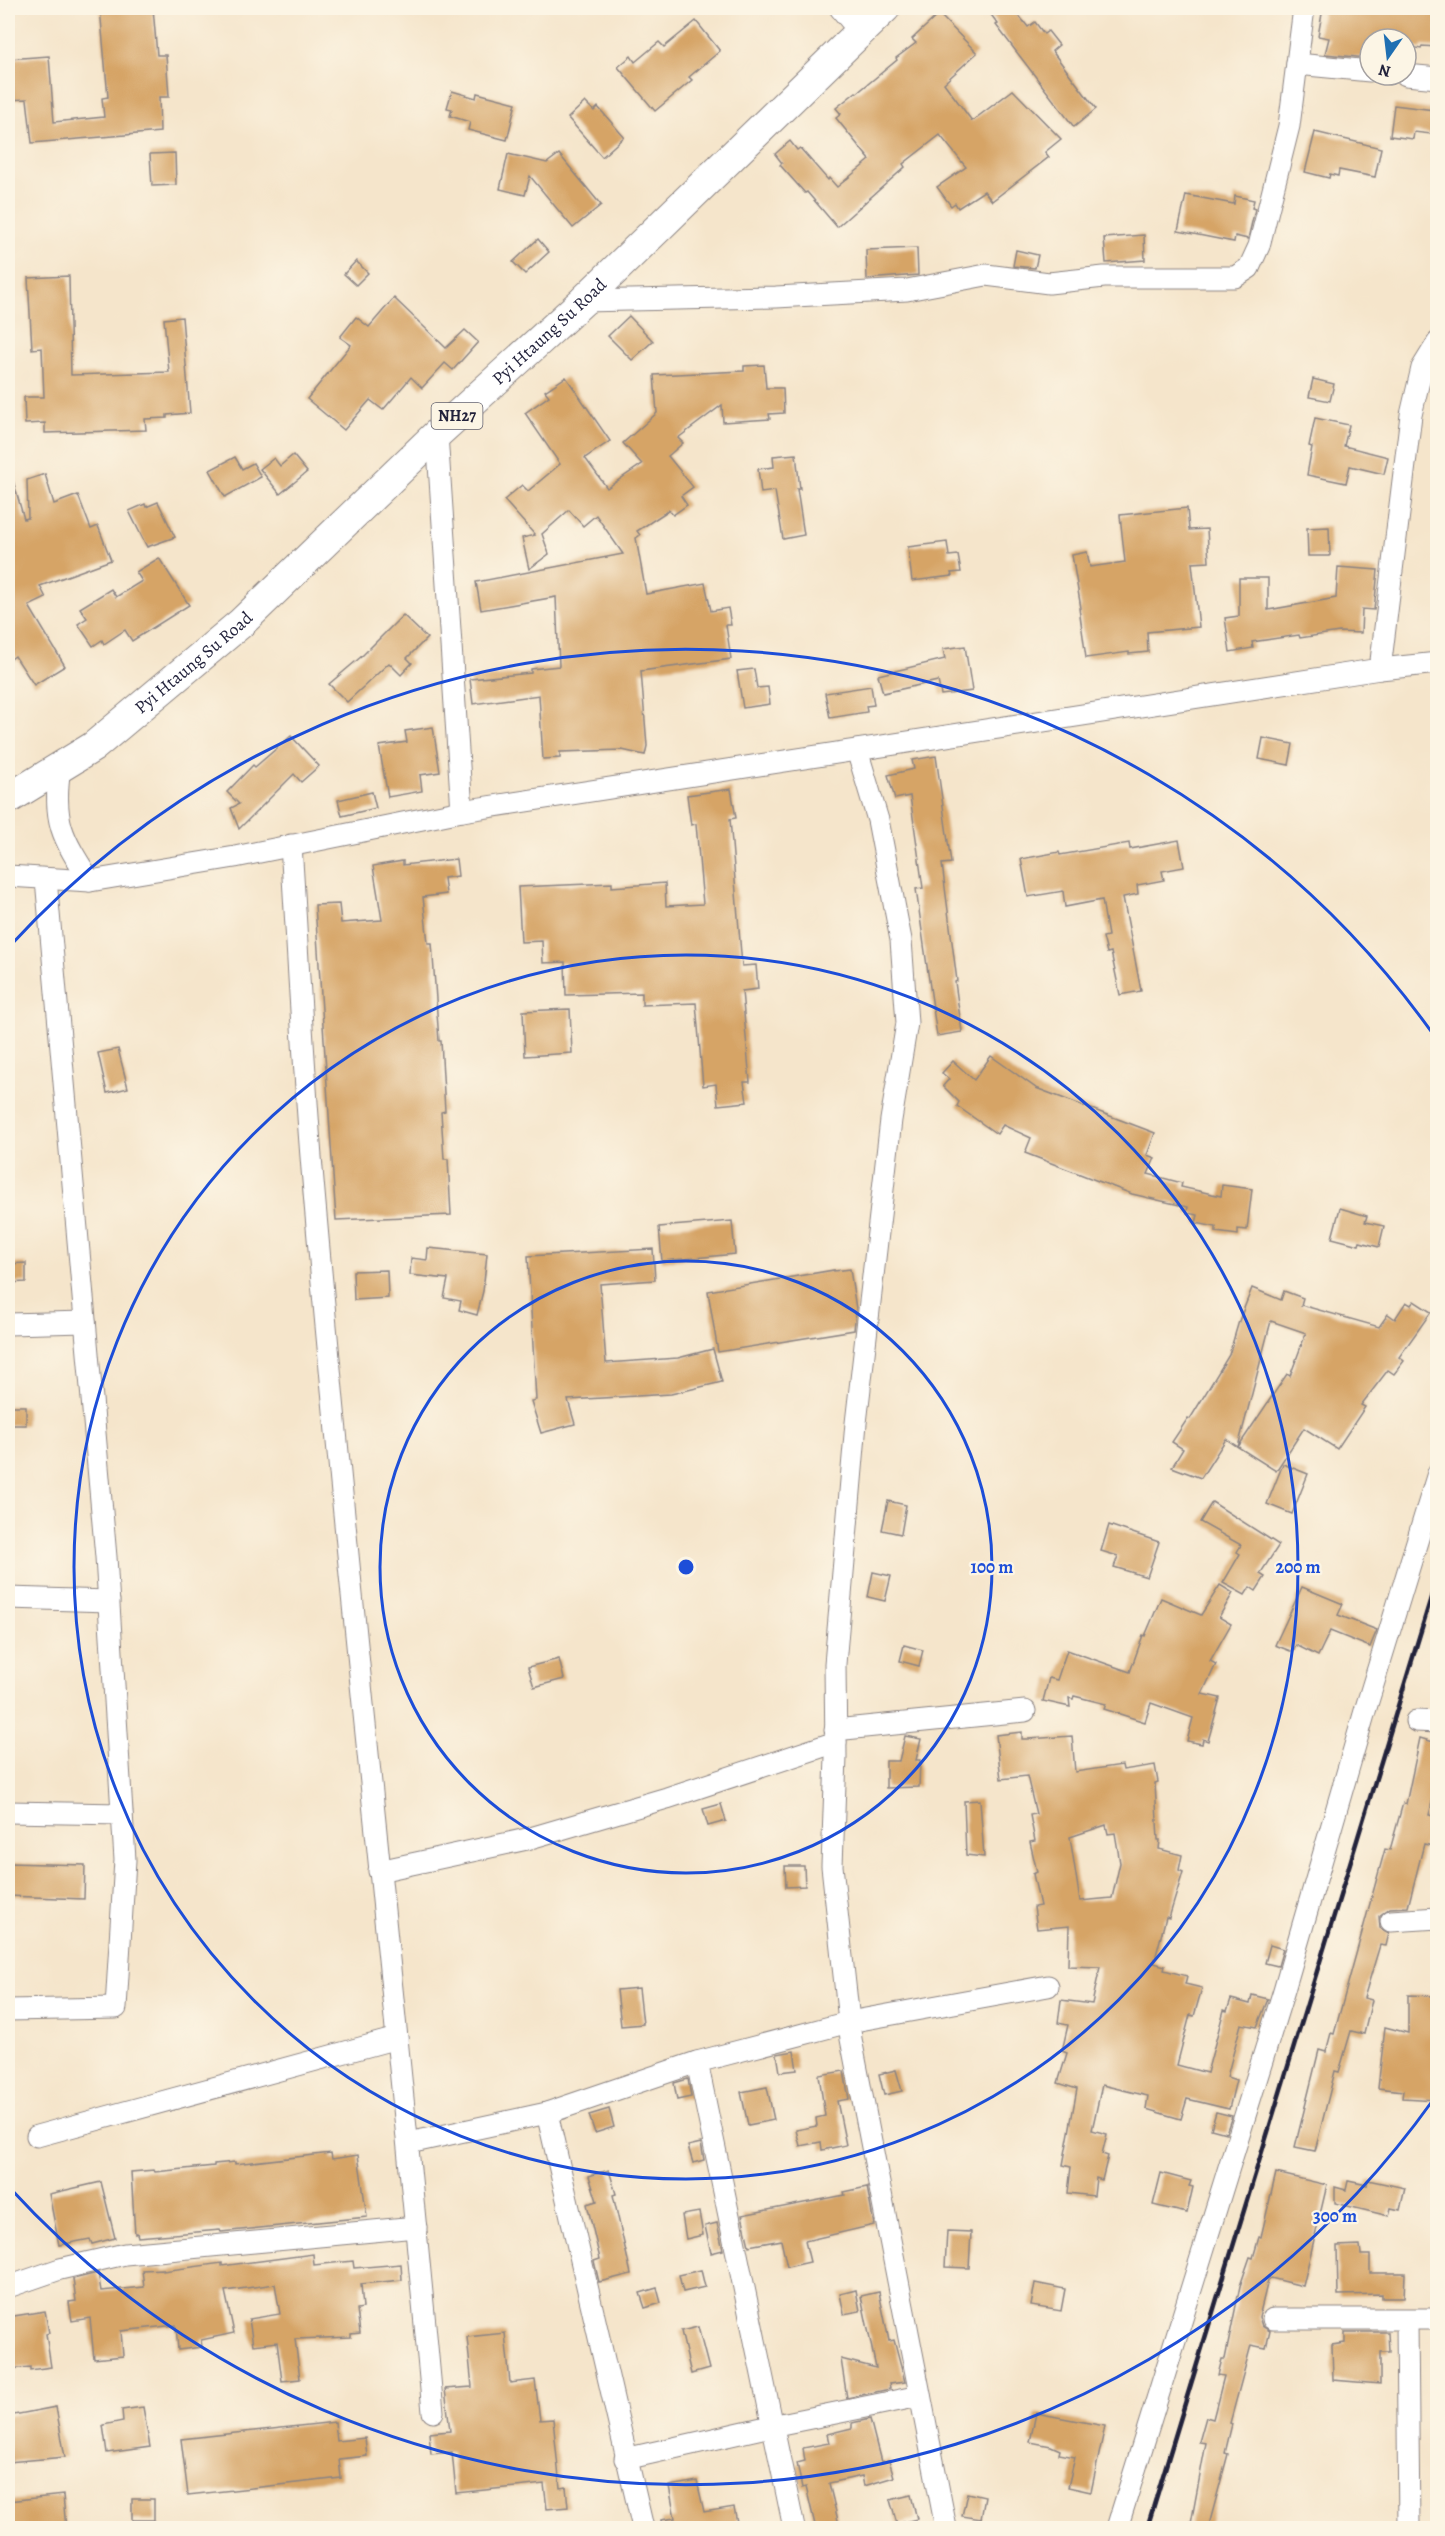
<svg xmlns="http://www.w3.org/2000/svg" width="1445" height="2536" font-family="Alegreya,serif">
  <style>
    .building { fill: #d6a466; fill-rule: evenodd }
    .lines { fill: none; stroke-linecap: round; stroke-linejoin: round }
    .minor-casing { stroke: #8c8483; stroke-width: 23 }
    .highway-casing { stroke: #8c8483; stroke-width: 32 }
    .minor { stroke: #fff; stroke-width: 21 }
    .highway { stroke: #fff; stroke-width: 30 }
    .rail { stroke: #22223b; stroke-width: 4.5 }
    .ring { fill: none; stroke: #1d4ed8; stroke-width: 3 }
    .labels { text-anchor: middle; dominant-baseline: central; stroke-width: 4.5; stroke-linejoin: round; paint-order: stroke }
    .shield { fill: #fcf5e5; stroke: #63616e; stroke-width: 1.5 }
    .shield-label { font-size: 16px; font-weight: bold; fill: #22223b }
    .street-label { font-size: 18px; fill: #22223b; stroke: #fcf5e5 }
    .centre { fill: #1d4ed8; stroke: #fcf5e5; stroke-width: 3 }
    .ring-label { font-size: 18px; text-anchor: middle; font-weight: bold; fill: #1d4ed8; stroke: #fcf5e5; stroke-width: 4.5; stroke-linejoin: round; paint-order: stroke }
  </style>
  <rect width="100%" height="100%" fill="#fcf5e5"/>
  <filter id="ink" filterUnits="userSpaceOnUse"><feTurbulence type="fractalNoise" baseFrequency=".0167" numOctaves="2"/><feDisplacementMap in="SourceGraphic" scale="12" xChannelSelector="R" yChannelSelector="G"/><feConvolveMatrix kernelMatrix="1 2 1 2 8 2 1 2 1" color-interpolation-filters="sRGB"/></filter>
  <filter id="wash" filterUnits="userSpaceOnUse"><feTurbulence type="fractalNoise" baseFrequency=".008" numOctaves="4" result="noise"/><feDisplacementMap in="SourceGraphic" scale="24" xChannelSelector="R" yChannelSelector="G"/><feGaussianBlur stdDeviation="1.35" result="paint"/><feColorMatrix in="noise" values="0 0 0 0 0 0 0 0 0 0 0 0 0 0 0 0 0 1.4 0 .05"/><feComposite in="paint" operator="in"/></filter>
  <g filter="url(#wash)">
    <rect width="100%" height="100%" fill="#f5e5cb"/>
    <g id="blocks">
      <g class="building">
        <path d="M100 8H153L157 55H166L169 97H159L160 132 32 143 27 99 8 100V59L49 56 54 122 104 117 102 98 108 97Z"/>
        <path d="M986 8H1013L1028 27 1035 22 1044 34 1048 31 1059 45 1052 51 1096 109 1074 127 996 25 998 24Z"/>
        <path d="M1323 8H1437V47L1422 46 1421 49 1406 46V39H1370L1368 58 1325 54 1329 38 1318 36Z"/>
        <path d="M939 14 977 53 944 83 972 121 1013 90 1061 139 1045 152 1049 157 992 201 984 191 958 208 955 203 951 206 937 187 966 167 940 135 903 164 905 167 837 227 807 192 805 193 780 165 782 163 775 154 790 141 797 150 800 148 828 180 829 178 837 187 870 160 836 118 841 114 836 108 856 92 857 93 897 60 896 58 916 43 912 39Z"/>
        <path d="M696 21 720 51 689 77 692 80 655 111 618 67 631 56 635 62 659 42 664 47Z"/>
        <path d="M452 91 476 98 477 93 516 103 507 140 468 130 470 122 450 116 452 109 447 108Z"/>
        <path d="M585 102 594 111 598 107 624 137 602 157 568 118Z"/>
        <path d="M1394 105 1434 110 1431 134 1414 132 1413 139 1390 136Z"/>
        <path d="M1315 132 1381 148 1375 177 1339 170 1338 176 1330 174 1329 178 1305 172Z"/>
        <path d="M175 153 176 185 152 186 150 154Z"/>
        <path d="M508 154 547 163 559 154 601 205 573 228 530 176 525 195 500 189Z"/>
        <path d="M1186 195 1234 204 1235 196 1254 200 1252 208 1255 209 1248 239 1235 236 1234 242 1178 231Z"/>
        <path d="M1144 235 1145 260 1106 263 1104 238Z"/>
        <path d="M538 239 549 252 525 274 513 262Z"/>
        <path d="M917 248 918 275 867 279 866 250Z"/>
        <path d="M1016 250 1038 255 1035 268 1013 266Z"/>
        <path d="M356 261 368 273 356 285 344 274Z"/>
        <path d="M69 276 71 375 169 372 164 319 182 317 190 413 167 415V418L145 419 146 430 45 433V423L25 424 24 397H44L42 348 32 349 28 278Z"/>
        <path d="M394 298 446 348 465 330 478 342 453 370 445 363 422 388 411 377 383 410 370 400 344 430 307 399 351 345 340 337 356 317 369 327Z"/>
        <path d="M629 316 653 341 632 360 608 336Z"/>
        <path d="M764 365 766 388H783L784 413 769 414 770 419 723 422 722 405 678 438 683 443 668 456 693 487 681 496 687 505 673 515 669 510 637 531 640 535 636 538 646 594 705 583 711 611 728 608 731 625H726L731 659 641 671 647 746 645 755 622 750 560 752V758L543 759 539 695 473 704 470 679 531 673V669L559 666 556 597 481 610 476 582 623 554 596 515 583 526 569 510 542 534 549 554 529 569 522 538 535 535 504 500 522 485 528 491 560 464 525 413 549 396 545 391 566 377 610 441 585 458 607 488 642 464 623 443 657 413 654 375 744 371V366Z"/>
        <path d="M1313 379 1334 384 1330 401 1309 397Z"/>
        <path d="M1315 418 1349 425 1344 446 1388 457 1384 474 1350 466 1346 483 1307 475 1312 447 1309 446Z"/>
        <path d="M796 454 800 489H797L804 535 783 539 775 491 761 493 758 469 774 467 773 456Z"/>
        <path d="M293 455 307 472 280 494 260 469 274 458 280 466Z"/>
        <path d="M235 457 242 469 253 463 261 477 225 497 210 470Z"/>
        <path d="M45 474 54 504 78 495 91 529 98 526 111 560 40 586 46 598 29 606 65 666 34 685 15 656 8 661V478L12 477 24 519 28 518 27 480Z"/>
        <path d="M158 502 175 537 147 547 129 511 145 504 146 507Z"/>
        <path d="M1187 508 1189 530 1207 529 1209 562 1192 563 1199 627 1147 632 1148 652 1129 654V652L1086 658 1079 608H1081L1072 555 1087 552 1090 567 1125 562 1120 515Z"/>
        <path d="M1329 527 1330 556H1308L1307 528Z"/>
        <path d="M947 542 949 556 958 555 961 572 951 573 952 576 912 581 908 547Z"/>
        <path d="M159 558 189 605 132 641 125 630 104 644 102 640 93 646 78 624 87 618 80 608 111 589 116 597 142 581 136 572Z"/>
        <path d="M1338 567 1378 570 1374 610 1362 609 1361 633 1339 632 1300 638 1299 635 1252 642 1253 648 1230 652 1225 618 1239 616V578H1268V610L1336 598Z"/>
        <path d="M403 615 427 638 407 658 412 663 401 675 389 663 347 702 329 684 362 656Z"/>
        <path d="M965 646 972 691 941 695 938 681 883 693 878 675 945 659 943 649Z"/>
        <path d="M754 669 757 688 768 687 770 704 743 708 737 671Z"/>
        <path d="M871 686 874 705 866 706 867 712 830 718 825 693Z"/>
        <path d="M433 727 440 772 420 775 422 791 388 797 379 746 407 742 405 731Z"/>
        <path d="M291 736 319 766 301 782 294 774 239 829 231 808 239 804 227 792 253 765 255 767Z"/>
        <path d="M1263 738 1293 744 1289 765 1259 759Z"/>
        <path d="M936 756 951 863 942 864 957 981 955 982 962 1032 937 1036 916 889 923 888 910 796 895 799 888 775 914 769 912 760Z"/>
        <path d="M731 789 736 818 730 819 742 966 756 965 758 989 742 991 750 1082H744L747 1102 718 1105 716 1084 703 1086 696 1003 642 1005V993L566 995 565 962 543 963 542 941 521 942 518 887 612 883V887L665 883 666 906 703 904 696 824 691 825 687 795Z"/>
        <path d="M372 792 376 808 342 816 338 800Z"/>
        <path d="M1179 840 1184 867 1162 871 1164 880 1137 885 1138 894 1123 897 1141 991 1120 995 1111 952 1107 953 1103 937 1108 936 1102 900 1065 907 1063 891 1028 897 1021 859 1059 852 1060 855 1129 843 1130 849Z"/>
        <path d="M456 859 458 876 444 878 446 894 423 897 428 943H432L439 1041H441L445 1111 441 1112 444 1159H448L451 1215 336 1220 315 905 339 904 341 923 382 920 373 866 403 861V865Z"/>
        <path d="M570 1009 572 1053 525 1056 523 1011Z"/>
        <path d="M118 1049 128 1088 107 1093 98 1053Z"/>
        <path d="M991 1056 1036 1088 1155 1133 1147 1155 1155 1158 1148 1174 1182 1183 1181 1187 1221 1196 1222 1185 1252 1189 1247 1230 1238 1229V1235L1216 1232V1227L1196 1223 1198 1215 1187 1213 1188 1207 1132 1194 1025 1153 1031 1138 1003 1125 997 1134 957 1106 959 1102 943 1086 949 1079 942 1073 953 1061 974 1080Z"/>
        <path d="M1340 1208 1367 1216 1365 1222 1384 1226 1379 1247 1360 1242 1359 1245 1332 1238Z"/>
        <path d="M732 1221 735 1254 662 1261 659 1227Z"/>
        <path d="M428 1248 487 1254 483 1291 477 1315 459 1310 461 1301 444 1298 448 1279 410 1275 411 1258 427 1260Z"/>
        <path d="M653 1249 655 1280 600 1284 606 1363 678 1358 713 1349 722 1382 671 1394 568 1400 575 1424 541 1433 531 1401 536 1400 528 1256Z"/>
        <path d="M26 1263V1282L8 1283V1264Z"/>
        <path d="M850 1269 856 1309 854 1330 718 1352 708 1291 834 1270V1271Z"/>
        <path d="M387 1270 388 1298 354 1300 353 1271Z"/>
        <path d="M1252 1288 1281 1300 1284 1291 1303 1298 1301 1305 1379 1327 1388 1314 1395 1319 1406 1302 1411 1305 1414 1301 1431 1312 1399 1357 1404 1361 1394 1374 1388 1370 1361 1405 1365 1407 1337 1449 1304 1428 1276 1471 1238 1447 1287 1374 1290 1376 1306 1333 1271 1321 1238 1447 1226 1439 1201 1478 1172 1467 1183 1449 1172 1442 1188 1418 1190 1419 1229 1355 1239 1321Z"/>
        <rect x="8" y="1406" width="18" height="19"/>
        <path d="M1283 1464 1308 1474 1292 1514 1267 1504Z"/>
        <path d="M888 1501 906 1505 901 1534 882 1530Z"/>
        <path d="M1212 1502 1279 1545 1260 1574 1265 1577 1256 1591 1250 1587 1245 1595 1223 1583 1240 1554 1237 1552 1241 1545 1200 1522Z"/>
        <path d="M1109 1525 1159 1542 1147 1577 1114 1567 1118 1556 1101 1551Z"/>
        <path d="M873 1572 891 1576 885 1601 868 1597Z"/>
        <path d="M1220 1585 1233 1593 1219 1617 1231 1624 1210 1661 1216 1664 1202 1694 1220 1698 1208 1741 1203 1739 1202 1744 1187 1741 1193 1718 1151 1703 1145 1722 1104 1709 1106 1704 1074 1696 1073 1699 1069 1698 1070 1707 1043 1701 1049 1678 1057 1680 1067 1650 1130 1672 1143 1635 1145 1636 1161 1598 1201 1615Z"/>
        <path d="M1302 1587 1343 1604 1338 1615 1377 1630 1370 1647 1330 1631 1318 1656 1296 1645 1293 1652 1275 1645Z"/>
        <path d="M904 1645 923 1650 919 1666 900 1661Z"/>
        <path d="M559 1659 564 1679 534 1687 528 1667Z"/>
        <path d="M1022 1732V1739H1028L1072 1736 1075 1772 1122 1765 1123 1770 1155 1765 1158 1782 1155 1783 1158 1840H1160L1159 1849 1182 1855 1179 1870 1183 1872 1169 1918 1166 1917 1154 1963 1165 1966 1164 1970 1187 1976 1185 1984 1202 1988 1194 2016 1190 2015 1177 2065 1207 2073 1224 2010 1227 2011 1231 1999 1250 2004 1252 1995 1268 1999 1257 2027 1241 2024 1227 2077 1236 2080 1229 2109 1187 2099 1181 2119 1146 2109 1148 2096 1102 2085 1092 2130 1107 2134 1102 2154 1108 2156 1102 2180 1096 2178 1094 2196 1068 2193 1071 2167 1063 2165 1077 2089 1058 2083 1067 2053 1062 2051 1068 2025 1058 2023 1061 2000 1092 2004 1100 1967 1068 1966 1069 1926 1037 1929 1034 1907 1040 1906 1033 1874 1037 1872 1030 1842 1035 1841 1030 1815 1036 1814 1027 1776 1001 1779 996 1735ZM1106 1825 1108 1834 1115 1833 1120 1863 1112 1898 1080 1901 1070 1837Z"/>
        <path d="M905 1736 921 1739 916 1760H920L919 1787 886 1788V1761H899Z"/>
        <path d="M1420 1738 1437 1743V1781L1429 1815 1437 1817V1847L1424 1844 1408 1907 1390 1908 1379 1916 1380 1928 1389 1933 1386 1946 1380 1945 1364 1998 1372 2000 1364 2034 1351 2031 1339 2072 1335 2071 1315 2151 1295 2147 1319 2050 1326 2052 1331 2033 1334 2034 1385 1849 1390 1850 1403 1803 1406 1804Z"/>
        <path d="M980 1800 984 1857 966 1855 964 1801Z"/>
        <path d="M721 1804 726 1821 708 1826 703 1809Z"/>
        <path d="M8 1863 85 1865 84 1899 8 1896Z"/>
        <path d="M785 1866H804L805 1886 786 1887Z"/>
        <path d="M1270 1945 1283 1949 1278 1966 1265 1963Z"/>
        <path d="M639 1988 643 2024 621 2026 617 1990Z"/>
        <path d="M1408 1995 1437 1996V2100L1402 2098 1403 2091 1378 2088 1385 2027 1408 2033Z"/>
        <path d="M794 2051 797 2070 780 2072 777 2054Z"/>
        <path d="M896 2070 902 2091 884 2095 879 2074Z"/>
        <path d="M844 2071 849 2099 837 2101 846 2145 822 2150 821 2142 800 2146 796 2130 817 2126 816 2118 825 2116 819 2075Z"/>
        <path d="M688 2079 691 2097 677 2100 674 2083Z"/>
        <path d="M767 2087 774 2120 748 2125 741 2092Z"/>
        <path d="M609 2109 614 2127 595 2133 589 2115Z"/>
        <path d="M1216 2112 1232 2116 1226 2133 1211 2129Z"/>
        <path d="M701 2143 704 2160 693 2163 688 2146Z"/>
        <path d="M331 2153 332 2159 358 2155 367 2217 221 2232 220 2230 138 2237 137 2233 135 2234 131 2172 154 2170 155 2172 214 2166V2164L235 2162V2164Z"/>
        <path d="M609 2170 616 2194 613 2195 631 2274 599 2282 594 2261 600 2259 587 2204 597 2201 589 2176Z"/>
        <path d="M1161 2173 1191 2181 1189 2186 1193 2187 1187 2213 1153 2205Z"/>
        <path d="M1276 2173 1327 2185 1303 2286 1271 2278 1268 2280 1259 2317 1262 2326 1270 2331 1266 2348 1251 2345 1230 2423 1232 2424 1225 2453 1228 2454 1208 2529H1190L1206 2443 1199 2442 1206 2417 1213 2419 1224 2376 1218 2375 1222 2359H1225L1240 2286 1250 2257 1253 2258 1259 2237H1261Z"/>
        <path d="M1368 2180 1405 2188 1400 2210 1391 2208 1389 2216 1335 2203V2187L1346 2190 1348 2181 1367 2185Z"/>
        <path d="M101 2182 115 2238 92 2244 90 2239 59 2245 49 2194Z"/>
        <path d="M867 2187 874 2225 805 2241 810 2262 787 2267 781 2240 749 2246 742 2215 845 2195 844 2192Z"/>
        <path d="M699 2212 703 2235 686 2239 682 2215Z"/>
        <path d="M717 2223 723 2250 711 2253 705 2226Z"/>
        <path d="M947 2231 971 2232 969 2268 945 2267Z"/>
        <path d="M1360 2245 1361 2255H1370V2273H1405L1404 2298H1382V2294L1338 2295 1337 2246Z"/>
        <path d="M313 2254 314 2265 353 2261 354 2268 401 2264 402 2280 361 2284 363 2308 357 2309 360 2333 351 2334V2337L295 2339 300 2379 282 2381 277 2342 253 2345 249 2319 280 2314 275 2284 225 2291 234 2333 201 2340 202 2347 178 2350 176 2325 121 2331 123 2356 94 2359 90 2318 72 2321 69 2302 76 2301 73 2279 98 2273 101 2291 144 2287 142 2270 163 2269V2271L222 2263V2266Z"/>
        <path d="M701 2270 705 2287 683 2292 679 2275Z"/>
        <path d="M1035 2283 1065 2289 1061 2311 1031 2306Z"/>
        <path d="M657 2288 661 2303 645 2308 640 2293Z"/>
        <path d="M856 2290 860 2311 844 2314 840 2294Z"/>
        <path d="M879 2292 889 2341 894 2340 905 2382 889 2384 890 2389 847 2398 841 2359 876 2368 861 2296Z"/>
        <path d="M45 2311 49 2333 46 2334 51 2367 30 2370V2367L8 2369V2317Z"/>
        <path d="M698 2327 709 2369 691 2374 681 2331Z"/>
        <path d="M1345 2332H1388L1389 2352H1380V2384L1333 2380 1332 2345 1345 2343Z"/>
        <path d="M505 2333 510 2383 535 2380 540 2420 553 2419 560 2488 566 2487 568 2507 547 2509 544 2484 456 2493 452 2452 431 2454 429 2433 450 2431 445 2389 472 2387 467 2337Z"/>
        <path d="M56 2407 65 2457 8 2462V2416Z"/>
        <path d="M143 2407 150 2447 107 2453 103 2425 123 2421 122 2410Z"/>
        <path d="M1036 2413 1105 2426 1091 2492 1068 2487 1075 2457 1059 2454 1060 2450 1051 2446 1030 2442Z"/>
        <path d="M870 2419 881 2462 889 2460 894 2477 864 2486 862 2476 829 2483 840 2529H816L806 2487 802 2488 797 2463 805 2461 803 2448 829 2443 827 2434 852 2428V2423Z"/>
        <path d="M335 2422 337 2441 365 2438 367 2456 339 2459 341 2478 188 2495 181 2439Z"/>
        <path d="M697 2481 704 2512 734 2507 737 2522 717 2526 718 2529H662L661 2520 675 2518 669 2486Z"/>
        <path d="M967 2493 985 2497 981 2519 962 2516Z"/>
        <path d="M63 2495 66 2529H8V2501Z"/>
        <path d="M911 2495 917 2519 897 2524 890 2500Z"/>
        <rect x="132" y="2499" width="22" height="21"/>
      </g>
    </g>
  </g>
  <g filter="url(#ink)">
    <use href="#blocks" fill-opacity="0" stroke="#8c8483" stroke-width="1.5"/>
    <g class="lines">
      <g class="minor-casing">
        <g id="minor">
          <path d="M840 8 860 32"/>
          <path d="M1297 64 1370 71"/>
          <path d="M1406 75 1438 78"/>
          <path d="M583 301 776 297 907 290 986 275 1049 283 1104 277H1235L1249 268 1259 246 1289 126 1304 8"/>
          <path d="M437 434 462 811"/>
          <path d="M1380 669 1411 415 1422 368 1438 342"/>
          <path d="M857 750 878 820 901 940 907 1023 891 1120 856 1423 835 1664 836 1757 832 1866 851 2039 946 2528"/>
          <path d="M60 767C52 821 62 837 90 881"/>
          <path d="M291 845C298 953 303 1061 312 1169 347 1584 396 1997 433 2412"/>
          <path d="M8 876 90 881 235 857 462 811 1380 669 1438 663"/>
          <path d="M8 1324 85 1322"/>
          <path d="M8 1598 109 1601"/>
          <path d="M1416 1721 1438 1722"/>
          <path d="M835 1730 1025 1711"/>
          <path d="M8 1812 122 1814"/>
          <path d="M379 1871 527 1839 667 1798 836 1742"/>
          <path d="M1391 1921 1438 1918"/>
          <path d="M8 2010 116 2008 125 1860 106 1557 46 879"/>
          <path d="M697 2062 794 2528"/>
          <path d="M547 2113 643 2528"/>
          <path d="M37 2136 397 2038"/>
          <path d="M409 2143 547 2113 697 2062 849 2022 1048 1986"/>
          <path d="M8 2287 60 2269 125 2254 416 2227"/>
          <path d="M1273 2319H1438"/>
          <path d="M1407 2321 1409 2528"/>
          <path d="M625 2459 771 2426 920 2396"/>
          <path d="M1117 2528 1284 1990 1365 1711 1438 1473"/>
        </g>
      </g>
      <g class="highway-casing">
        <g id="highway">
          <path id="s1" d="M8 799 93 747 241 623 437 434 583 301 885 8"/>
        </g>
      </g>
      <use href="#minor" class="minor"/>
      <use href="#highway" class="highway"/>
      <path class="rail" d="M1147 2528 1438 1575"/>
    </g>
  </g>
  <g class="ring">
    <circle cx="686" cy="1567" r="306"/>
    <circle cx="686" cy="1567" r="612"/>
    <path d="M1433 2100A918 918 0 0 1 9 2187M9 947A918 918 0 0 1 1433 1034"/>
  </g>
  <g class="labels">
    <rect class="shield" x="431.5" y="403" width="51" height="26" rx="4.5"/>
    <g class="shield-label">
      <text x="457" y="416">NH27</text>
    </g>
    <g class="street-label">
      <text stroke="none"><textPath href="#s1" startOffset="717">Pyi Htaung Su Road</textPath></text>
      <text stroke="none"><textPath href="#s1" startOffset="231">Pyi Htaung Su Road</textPath></text>
    </g>
  </g>
  <circle cx="686" cy="1567" r="9" class="centre"/>
  <g class="ring-label">
    <text x="992" y="1573">100 m</text>
    <text x="1298" y="1573">200 m</text>
    <text x="1335" y="2222">300 m</text>
  </g>
  <rect width="1445" height="2536" fill="none" stroke="#fcf5e5" stroke-width="30"/>
  <g transform="translate(1388 57) rotate(194)"><circle r="28" fill="#fcf5e5" stroke="#a5a1a1" stroke-width="1.5"/>
  <path d="M0-4.5L10 22L0 15L-10 22Z" fill="#1f6fb2"/>
  <text y="-9" font-size="16" font-weight="bold" text-anchor="middle" fill="#22223b">N</text>
  </g>
</svg>
